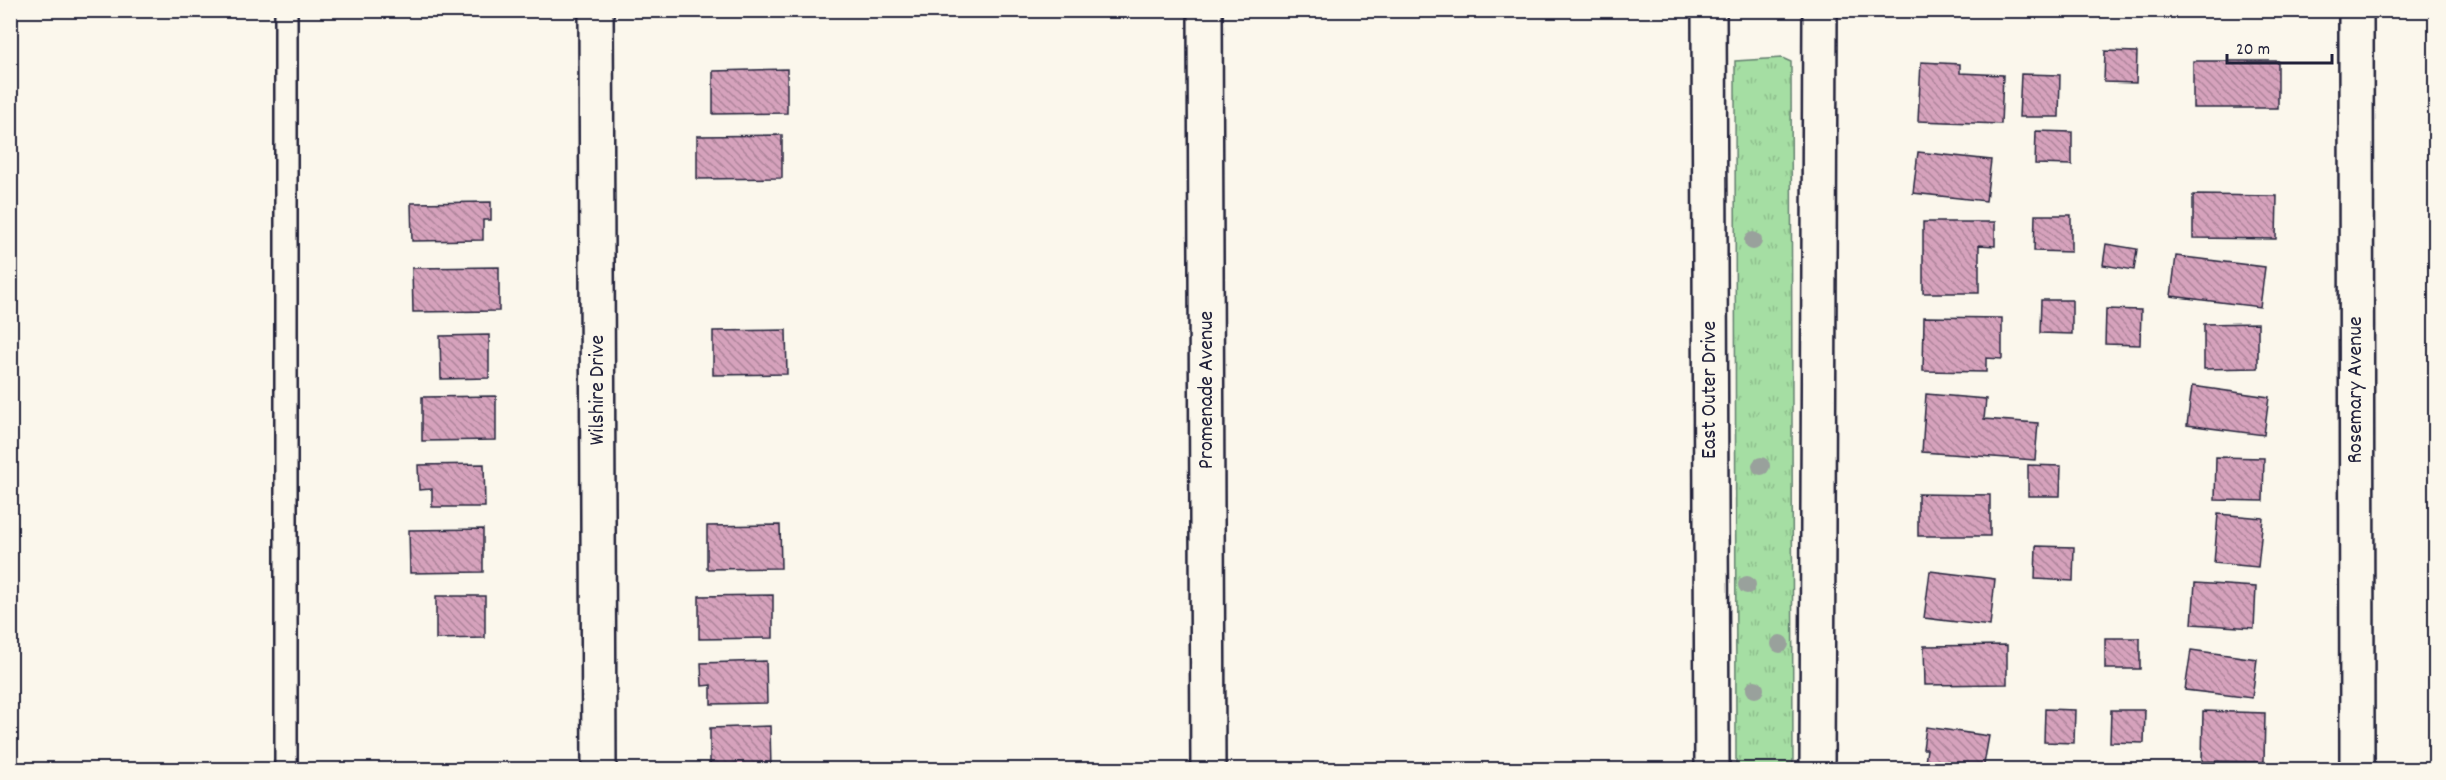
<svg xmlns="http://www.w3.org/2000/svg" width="2446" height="780" font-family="Dekko,sans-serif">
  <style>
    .grass { fill: url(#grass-tufts); stroke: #64806f; stroke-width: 1.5 }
    .building { fill: url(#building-back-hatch); stroke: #22223b; stroke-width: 1.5 }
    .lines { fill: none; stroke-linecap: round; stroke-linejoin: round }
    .lane-casing { stroke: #22223b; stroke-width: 26 }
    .street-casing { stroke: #22223b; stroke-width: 38 }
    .secondary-casing { stroke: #22223b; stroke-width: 38 }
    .lane { stroke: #fbf7ec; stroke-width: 21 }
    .street { stroke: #fbf7ec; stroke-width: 33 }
    .secondary { stroke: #fbf7ec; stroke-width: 33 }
    .tree { fill: #99a19c }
    .labels { text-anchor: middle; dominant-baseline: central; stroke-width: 6; stroke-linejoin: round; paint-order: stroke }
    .street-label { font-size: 22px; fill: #22223b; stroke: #fbf7ec }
  </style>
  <defs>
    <pattern id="grass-tufts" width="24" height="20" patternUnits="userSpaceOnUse" patternTransform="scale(1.5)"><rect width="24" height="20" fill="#a5dea3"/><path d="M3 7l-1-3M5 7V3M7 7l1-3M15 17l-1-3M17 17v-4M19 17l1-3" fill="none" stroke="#8ebe8d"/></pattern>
    <pattern id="building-back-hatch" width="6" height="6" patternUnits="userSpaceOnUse" patternTransform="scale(1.5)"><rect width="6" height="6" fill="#d6a2bc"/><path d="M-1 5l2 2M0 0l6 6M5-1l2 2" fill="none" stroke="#ad849a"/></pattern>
  </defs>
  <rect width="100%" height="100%" fill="#fbf7ec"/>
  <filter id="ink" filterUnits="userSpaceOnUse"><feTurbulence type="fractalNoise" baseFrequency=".0167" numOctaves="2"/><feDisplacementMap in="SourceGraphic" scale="12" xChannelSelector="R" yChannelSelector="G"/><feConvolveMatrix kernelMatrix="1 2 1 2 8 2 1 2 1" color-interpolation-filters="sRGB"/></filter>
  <g filter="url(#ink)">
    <path class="grass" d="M1782 58 1791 62 1793 769H1736L1735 61Z"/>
    <g class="building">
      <path d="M2105 51 2137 52 2136 83 2104 82Z"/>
      <rect x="2193" y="61" width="85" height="47"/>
      <path d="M1921 62 1960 64V73L2003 75 2001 124 1918 121Z"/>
      <path d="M787 69V113L713 114V71Z"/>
      <path d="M2021 74 2060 75 2059 117H2019Z"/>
      <path d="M2036 131 2072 132V165L2035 164Z"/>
      <path d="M782 135V178L697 179V136Z"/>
      <path d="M1918 152 1991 160 1986 201 1913 193Z"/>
      <path d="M2193 195 2277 196 2276 239 2193 238Z"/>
      <path d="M491 202V220H483V240L412 241 411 203Z"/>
      <path d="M2035 215H2071V252L2034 251Z"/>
      <path d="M1923 222H1995V246L1979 245V293H1923Z"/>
      <path d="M2106 244 2137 249 2134 270 2103 265Z"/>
      <path d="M2176 256 2265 267 2260 307 2171 296Z"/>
      <path d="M499 267V311L413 312 412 268Z"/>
      <path d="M2041 300H2072V334L2040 333Z"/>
      <path d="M2106 309 2141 310 2140 345 2105 344Z"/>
      <path d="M1924 317 2002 318V359L1986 358V372L1923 371Z"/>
      <path d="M2258 323V368L2204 369V324Z"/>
      <path d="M786 330 787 374 713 375V331Z"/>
      <path d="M489 335V378L441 379 440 336Z"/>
      <path d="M2192 386 2269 397 2264 435 2187 425Z"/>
      <path d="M1926 394 1986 399 1984 419 2038 423 2035 460 1922 452Z"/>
      <path d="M496 396V440L422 441V397Z"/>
      <path d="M2216 457 2264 458 2263 501 2215 500Z"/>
      <path d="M484 464 485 507H432V489L419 490 418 465Z"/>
      <path d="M2028 465 2061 466 2060 496H2028Z"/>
      <path d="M1918 494 1990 495V536H1918Z"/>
      <path d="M2218 514 2263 518 2258 567 2214 563Z"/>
      <path d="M780 525 781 568 707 569V526Z"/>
      <path d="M483 529V572L410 573 409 530Z"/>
      <path d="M2036 546 2074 547 2073 581 2035 579Z"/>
      <path d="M1930 571 1995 579 1990 626 1924 618Z"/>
      <path d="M2195 583 2256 587 2254 628 2192 624Z"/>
      <path d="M773 595V638L699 639V596Z"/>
      <path d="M436 596H485V638L436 639Z"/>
      <rect x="2105" y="638" width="35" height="31"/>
      <path d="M2007 645V684L1925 685 1924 646Z"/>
      <path d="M2191 650 2257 659 2252 698 2185 690Z"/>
      <path d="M766 661 767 703 711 704V685L702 686 701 663Z"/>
      <path d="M2045 709 2075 710 2074 743 2044 742Z"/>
      <path d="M2111 710H2145L2144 743 2110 742Z"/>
      <path d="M2203 711 2265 713 2264 762 2202 761Z"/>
      <path d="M770 726 771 769 710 770V728Z"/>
      <path d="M1926 727 1989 736 1983 770 1924 769 1927 749H1923Z"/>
      <path d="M2109 764 2142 769V770H2108Z"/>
    </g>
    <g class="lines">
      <g class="lane-casing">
        <path id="lane" d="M286 10V770"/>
      </g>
      <g class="street-casing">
        <g id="street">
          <path d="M596 10 599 770"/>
          <path d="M1205 10 1208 770"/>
          <path d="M2356 10 2357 770"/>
        </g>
      </g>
      <g class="secondary-casing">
        <g id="secondary">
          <path d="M1709 10 1712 770"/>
          <path d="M1817 770 1820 10"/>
        </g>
      </g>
      <use href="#lane" class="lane"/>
      <use href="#street" class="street"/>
      <use href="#secondary" class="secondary"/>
    </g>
    <g class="tree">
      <circle cx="1753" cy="241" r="9"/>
      <circle cx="1761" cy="466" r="9"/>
      <circle cx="1747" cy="585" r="9"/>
      <circle cx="1780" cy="644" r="9"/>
      <circle cx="1755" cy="689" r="9"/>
    </g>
  </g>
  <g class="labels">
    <g class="street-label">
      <text transform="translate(598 390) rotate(-90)">Wilshire Drive</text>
      <text transform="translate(1207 390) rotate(-90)">Promenade Avenue</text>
      <text transform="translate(1710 390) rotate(-90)">East Outer Drive</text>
      <text transform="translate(2356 390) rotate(-90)">Rosemary Avenue</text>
    </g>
  </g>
  <rect width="2446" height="780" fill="none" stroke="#fbf7ec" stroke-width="36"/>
  <rect x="18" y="18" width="2410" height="744" fill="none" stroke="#22223b" stroke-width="2" filter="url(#ink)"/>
  <path d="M2227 54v9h105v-9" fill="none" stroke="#22223b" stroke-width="3"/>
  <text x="2236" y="54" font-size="18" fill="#22223b" stroke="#fbf7ec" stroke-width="4.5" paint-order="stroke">20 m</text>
</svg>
